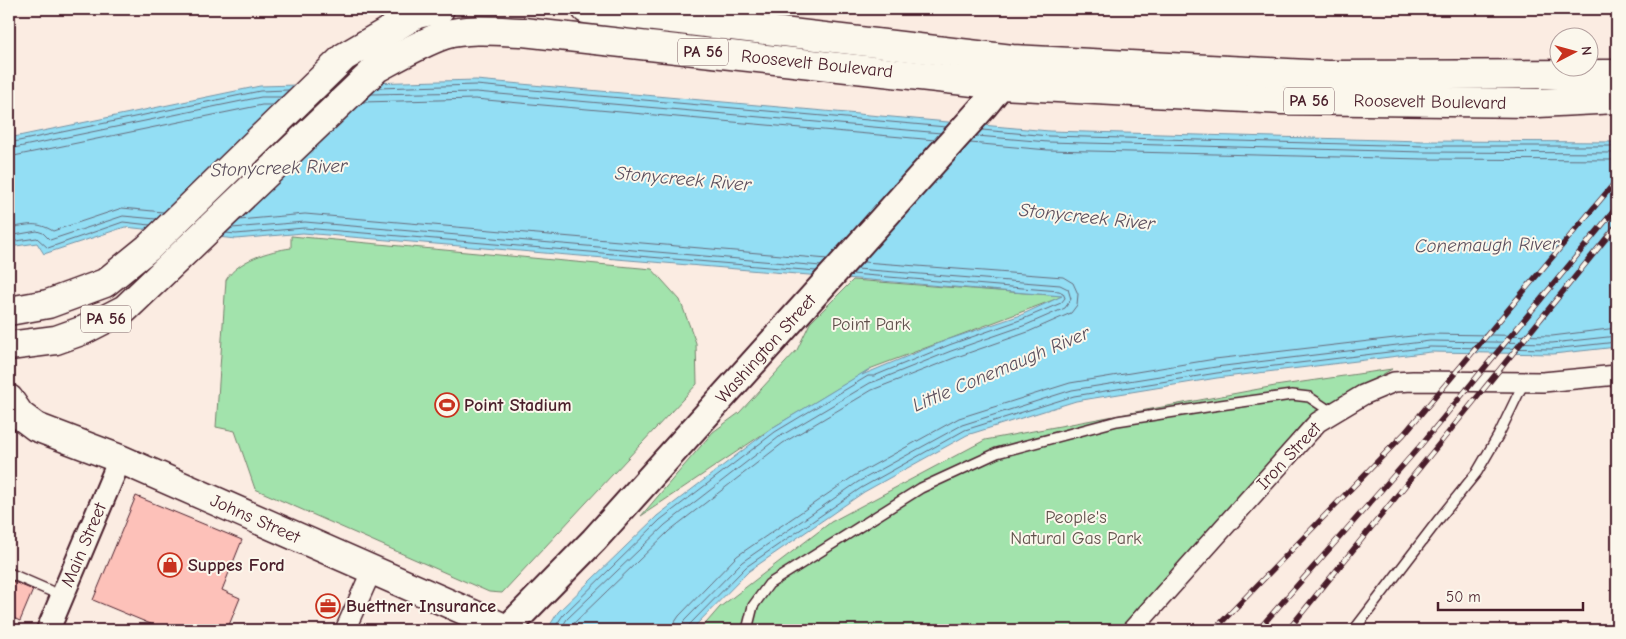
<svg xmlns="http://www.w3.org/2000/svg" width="1626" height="639" font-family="'Comic Neue',sans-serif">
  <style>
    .green { fill: #a2e3ac; stroke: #76816c }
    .water { fill: #93def4; stroke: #7692a4 }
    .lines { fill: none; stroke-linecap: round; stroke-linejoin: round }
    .shore { stroke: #676b7b; stroke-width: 1 }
    .building { fill: #fdc1b9; stroke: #4a1f2b }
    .service-casing { stroke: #4a1f2b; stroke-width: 12 }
    .minor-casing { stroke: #4a1f2b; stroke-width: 22 }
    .tertiary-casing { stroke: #4a1f2b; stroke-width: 26 }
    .secondary-casing { stroke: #4a1f2b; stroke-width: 30 }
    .primary-casing { stroke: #4a1f2b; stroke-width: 31 }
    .trunk-casing { stroke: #4a1f2b; stroke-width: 31 }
    .service { stroke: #fbf7ec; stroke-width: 9 }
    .minor { stroke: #fbf7ec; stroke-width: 19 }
    .tertiary { stroke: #fbf7ec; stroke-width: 22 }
    .secondary { stroke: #fbf7ec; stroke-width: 26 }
    .primary { stroke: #fbf7ec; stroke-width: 28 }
    .trunk { stroke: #fbf7ec; stroke-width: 28 }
    .rail-casing { stroke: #4a1f2b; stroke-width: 5.5 }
    .rail { stroke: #fbf7ec; stroke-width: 4; stroke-dasharray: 11; stroke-linecap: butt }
    .labels { text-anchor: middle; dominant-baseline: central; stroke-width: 4; stroke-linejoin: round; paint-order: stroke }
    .shield { fill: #fbf7ec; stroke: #7f6065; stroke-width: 1 }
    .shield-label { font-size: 16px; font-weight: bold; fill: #4a1f2b }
    .street-label { font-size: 18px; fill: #4a1f2b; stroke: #fbf7ec }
    .park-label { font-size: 18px; fill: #60504b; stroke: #fbf7ec }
    .poi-label { font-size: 18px; font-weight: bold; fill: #4a1f2b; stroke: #fbf7ec; text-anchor: start }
    .water-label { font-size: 19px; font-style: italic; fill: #5c4f5d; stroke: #fbf7ec }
  </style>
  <rect width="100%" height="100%" fill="#fbece2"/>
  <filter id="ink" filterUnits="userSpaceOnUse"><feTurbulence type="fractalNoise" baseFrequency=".02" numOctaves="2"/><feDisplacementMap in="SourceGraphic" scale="10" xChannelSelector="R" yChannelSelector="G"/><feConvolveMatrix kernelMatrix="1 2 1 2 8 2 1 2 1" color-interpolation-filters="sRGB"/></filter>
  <g filter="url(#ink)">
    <g class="green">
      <path d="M291 236 652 269 680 300 696 343 697 384 502 593 489 592 255 489 235 431 216 427 226 280C238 260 269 251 291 248Z"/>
      <path d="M853 280 1064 296 872 368 772 428 641 516 713 432 739 413 797 350 810 323Z"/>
      <path d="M1392 369 1305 420 1172 578 1117 630H700L720 607 831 522 985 440 1275 386Z"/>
    </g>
    <path class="water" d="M476 80 1049 131 1423 141 1617 142V347L1553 354 1431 352 1217 378 1076 401 967 435 864 492 749 571 691 630H547L558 612 657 516 772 428 871 368 862 375 947 340 1021 315 1062 296 303 233 236 239 125 227 44 254 37 243 9 247V138L260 86Z"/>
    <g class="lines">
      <g class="shore">
        <path d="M378 88 476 85 946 127"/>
        <path d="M371 94 476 92 941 133"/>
        <path d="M363 102 475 99 935 140"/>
        <path d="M982 130 1049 136 1423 146H1617"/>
        <path d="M977 136 1048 142 1423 152 1617 153"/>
        <path d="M9 143 260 91 288 90"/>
        <path d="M970 143 1048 150 1423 159 1617 160"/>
        <path d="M9 149 261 97H282"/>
        <path d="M9 157 262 105H274"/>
        <path d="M239 220 305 214 828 259"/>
        <path d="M9 228C28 225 36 221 53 231L122 208 163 212"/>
        <path d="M232 228 305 222 821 266"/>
        <path d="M226 233 236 234 304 228 816 271"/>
        <path d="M9 236 37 231 43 233 50 240 123 216 156 219"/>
        <path d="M9 242 37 238 48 248 123 222 150 225"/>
        <path d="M553 630 563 615 660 520 775 432 868 376H874L949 345 1023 319 1061 303 1065 298 1063 293 1059 291 852 274"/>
        <path d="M560 630 567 619 665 525 779 437 870 383 876 381 951 351 1026 325 1065 308 1071 299 1068 289 1060 285 857 269"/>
        <path d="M569 630 573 624 669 531 783 443 872 390 954 358 1028 332 1071 313 1077 305 1078 294 1073 283 1063 277 864 262"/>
        <path d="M674 630 675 622 679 616 737 556 854 476 959 418 1070 383 1215 359 1429 334 1552 336 1617 328"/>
        <path d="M681 630 684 621 742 562 858 482 962 425 1072 390 1216 367 1430 341 1552 343 1617 336"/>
        <path d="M688 630 689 625 746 567 861 488 965 430 1074 396 1217 373 1430 347 1552 349 1617 342"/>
      </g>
    </g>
    <g class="building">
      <path d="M136 496 242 540 222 590 240 598 227 630H165L93 600Z"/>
      <path d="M9 580 33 590 20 621 9 616Z"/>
    </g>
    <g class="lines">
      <g class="service-casing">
        <g id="service">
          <path d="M9 573 62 596"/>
          <path d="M752 630 748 626 753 606 769 584 921 488 997 453 1117 421 1213 406 1292 395 1309 397 1333 413"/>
          <path d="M1354 630 1439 519 1477 472 1498 436 1524 382"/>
        </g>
      </g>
      <g class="minor-casing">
        <g id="minor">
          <path d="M345 630 372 570"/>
          <path d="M1132 630 1318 422 1363 395 1394 382 1413 381 1543 382 1617 375"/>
        </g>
      </g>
      <g class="tertiary-casing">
        <path id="tertiary" d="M48 630 120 459"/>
      </g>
      <g class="secondary-casing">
        <path id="secondary" d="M506 630 594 540 984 106 1001 85 1009 66"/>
      </g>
      <g class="primary-casing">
        <path id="primary" d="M9 399 20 415 36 427 120 459 509 630"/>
      </g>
      <g class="trunk-casing">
        <g id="trunk">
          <path d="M586 9 1012 59 1327 75 1617 74"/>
          <path d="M9 311 48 304 105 283 148 248 344 57 417 14 440 9"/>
          <path d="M9 346 56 340 84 330 125 309 377 68C399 56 421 43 444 35 469 28 497 31 523 32L1001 85 1282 100 1538 103 1617 99"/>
        </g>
      </g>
      <use href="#service" class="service"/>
      <use href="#minor" class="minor"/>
      <use href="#tertiary" class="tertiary"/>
      <use href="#secondary" class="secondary"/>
      <use href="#primary" class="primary"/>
      <use href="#trunk" class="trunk"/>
      <g class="rail-casing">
        <g id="rail">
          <path d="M1214 630 1404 434 1617 180"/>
          <path d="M1258 630 1420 446 1617 207"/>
          <path d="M1288 630 1617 225"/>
        </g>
      </g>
      <use href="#rail" class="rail"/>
    </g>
  </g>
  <defs>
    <g id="stadium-ring" transform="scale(1.25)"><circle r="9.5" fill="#fbf7ec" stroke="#c8321e" stroke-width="1.5"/><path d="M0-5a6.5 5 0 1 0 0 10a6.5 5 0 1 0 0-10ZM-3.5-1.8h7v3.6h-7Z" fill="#c8321e"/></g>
    <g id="shop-ring" transform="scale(1.25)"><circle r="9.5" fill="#fbf7ec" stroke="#c8321e" stroke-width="1.5"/><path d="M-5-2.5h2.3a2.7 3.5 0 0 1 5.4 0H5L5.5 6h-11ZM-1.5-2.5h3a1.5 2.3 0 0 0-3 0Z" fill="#c8321e"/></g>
    <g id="office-ring" transform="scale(1.25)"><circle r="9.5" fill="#fbf7ec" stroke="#c8321e" stroke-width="1.5"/><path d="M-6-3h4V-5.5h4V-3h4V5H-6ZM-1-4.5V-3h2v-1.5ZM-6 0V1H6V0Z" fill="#c8321e"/></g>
  </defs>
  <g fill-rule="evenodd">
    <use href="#stadium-ring" x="447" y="405"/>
    <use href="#shop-ring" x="170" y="565"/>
    <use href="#office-ring" x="328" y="606"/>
  </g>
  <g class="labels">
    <g class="shield">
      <rect x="678" y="38.5" width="50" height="27" rx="4"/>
      <rect x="1284" y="87.5" width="50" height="27" rx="4"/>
      <rect x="81" y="305.5" width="50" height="27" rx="4"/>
    </g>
    <g class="shield-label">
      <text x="703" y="52">PA 56</text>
      <text x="1309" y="101">PA 56</text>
      <text x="106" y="319">PA 56</text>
    </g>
    <g class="street-label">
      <text transform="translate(817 64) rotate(6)">Roosevelt Boulevard</text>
      <text transform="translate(1430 102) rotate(1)">Roosevelt Boulevard</text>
      <text transform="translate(766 349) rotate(-48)">Washington Street</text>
      <text transform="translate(1289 456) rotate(-47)">Iron Street</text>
      <text transform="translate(255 519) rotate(24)">Johns Street</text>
      <text transform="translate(84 545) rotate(-67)">Main Street</text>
    </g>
    <g class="park-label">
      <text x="871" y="324">Point Park</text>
      <text x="1076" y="517">People's<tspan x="1076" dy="21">Natural Gas Park</tspan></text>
    </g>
    <g class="poi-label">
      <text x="464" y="405">Point Stadium</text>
      <text x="188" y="565">Suppes Ford</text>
      <text x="346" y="606">Buettner Insurance</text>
    </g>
    <g class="water-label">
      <text transform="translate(279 168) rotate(-2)">Stonycreek River</text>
      <text transform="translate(683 179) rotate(5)">Stonycreek River</text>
      <text transform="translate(1087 217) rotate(6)">Stonycreek River</text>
      <text transform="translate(1487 245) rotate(-1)">Conemaugh River</text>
      <text transform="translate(1001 369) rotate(-23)">Little Conemaugh River</text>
    </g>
  </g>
  <rect width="1626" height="639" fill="none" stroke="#fbf7ec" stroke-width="30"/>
  <rect x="15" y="15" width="1596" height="609" fill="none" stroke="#4a1f2b" stroke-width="2" filter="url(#ink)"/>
  <g transform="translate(1574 52) rotate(84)"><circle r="24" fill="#fbf7ec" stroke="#b4a19f"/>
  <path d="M0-4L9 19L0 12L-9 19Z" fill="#c8321e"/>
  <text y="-8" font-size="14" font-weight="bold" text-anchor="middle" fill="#4a1f2b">N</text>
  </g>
  <path d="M1438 602v8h145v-8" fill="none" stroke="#4a1f2b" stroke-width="2.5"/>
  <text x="1446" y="602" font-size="15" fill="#4a1f2b" stroke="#fbf7ec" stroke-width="4" paint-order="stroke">50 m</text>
</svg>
